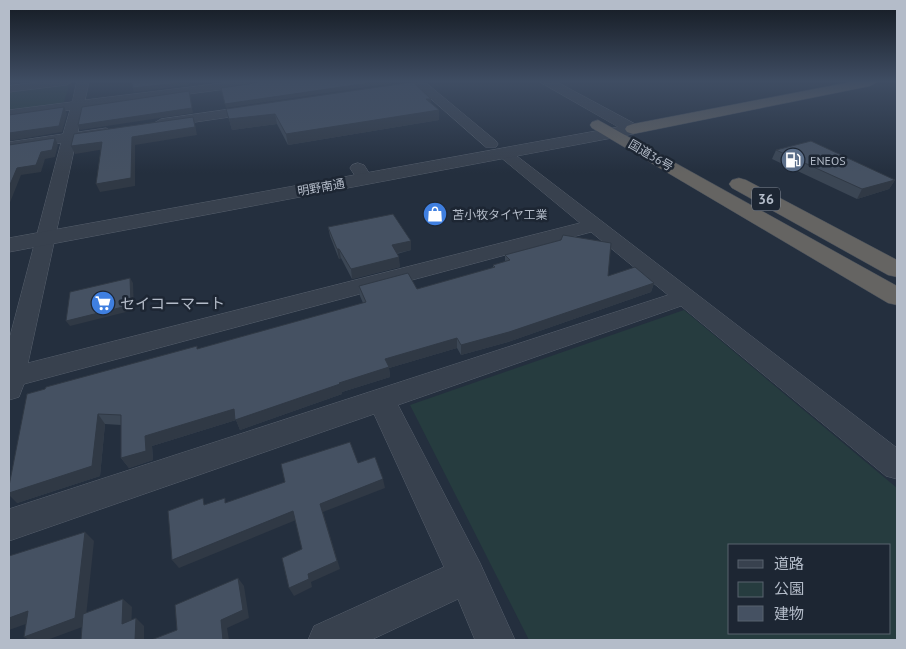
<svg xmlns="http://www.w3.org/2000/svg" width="906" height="649" font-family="'PT Sans','Noto Sans JP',sans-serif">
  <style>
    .green { fill: #263c3f; fill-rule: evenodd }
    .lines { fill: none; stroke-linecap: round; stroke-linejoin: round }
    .minor-casing { stroke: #565f6c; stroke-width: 1 }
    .tertiary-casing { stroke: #565f6c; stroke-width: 1 }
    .trunk-casing { stroke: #434c59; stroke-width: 1 }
    .minor { fill: #38414e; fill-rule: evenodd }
    .tertiary { fill: #38414e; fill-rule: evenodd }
    .trunk { fill: #656462; fill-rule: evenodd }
    .wall { fill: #3b4654 }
    .shaded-wall { fill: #303945 }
    .building { fill: #455162; stroke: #303945 }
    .labels { text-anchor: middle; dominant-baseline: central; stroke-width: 5; stroke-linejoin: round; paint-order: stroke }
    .far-street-label { font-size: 12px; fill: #b4bcc9; stroke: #1d2633 }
    .far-poi-label { font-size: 12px; fill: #b4bcc9; stroke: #1d2633; text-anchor: start }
    .shield { fill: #1d2633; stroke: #878f9c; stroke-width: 1 }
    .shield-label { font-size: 14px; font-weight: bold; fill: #b4bcc9 }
    .poi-label { font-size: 15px; fill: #b4bcc9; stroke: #1d2633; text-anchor: start }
  </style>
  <rect width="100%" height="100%" fill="#242f3e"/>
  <g class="green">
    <path d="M60 85H69L64 102 57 105 9 111V91Z"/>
    <path d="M684 310 897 488V640H529L410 405ZM730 545H890V633H730Z"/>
  </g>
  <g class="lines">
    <g class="minor-casing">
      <g id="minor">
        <path d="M39 82H72L66 85 9 92V86Z"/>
        <path d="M77 82H89L85 100 231 82H262L256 85 83 108 78 132 106 128 113 132 106 136 76 141 28 363 580 223 499 156 496 153 499 150H509L897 448V479L886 476 681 306 398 405 480 563 515 640H475L458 599 371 640H308L314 626 444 567 374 414 9 541V509L668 295 591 232 24 384 19 397 9 400V340L61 143 9 150V142L63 134 70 110 9 118V110L72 102Z"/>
        <path d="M412 82H425L496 141 498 144 496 147H486Z"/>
        <path d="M259 105 264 106 265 109 264 112 161 127 154 123 161 119Z"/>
        <path d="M358 163 364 165 373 179 371 182H359L350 168 352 165Z"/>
      </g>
    </g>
    <g class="tertiary-casing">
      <path id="tertiary" d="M540 82H557L639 126 641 129 639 132 633 134 9 252V238L618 127Z"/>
    </g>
    <g class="trunk-casing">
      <g id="trunk">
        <path d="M851 82H877L870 86 633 134 627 132 625 129 627 126 633 124Z"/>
        <path d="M598 120 897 286V305L888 303 592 128 590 125 592 122Z"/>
        <path d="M739 178 746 180 897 260V277L888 275 732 188 729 184 732 180Z"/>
      </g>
    </g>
    <use href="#minor" class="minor"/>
    <use href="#tertiary" class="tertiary"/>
    <use href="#trunk" class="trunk"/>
  </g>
  <g class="wall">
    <path d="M431 99V103L439 110V120L288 145 277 124 232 130 229 119Z"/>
    <path d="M776 150 895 180 889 189 857 199 772 159Z"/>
    <path d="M328 227 411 241V250L397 254 400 267 352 279 341 258 339 259 330 236Z"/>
    <path d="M505 255 608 276 654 283 651 292 508 342 461 355 457 348 389 368 390 377 342 392V394L240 430 236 420 152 446 153 460 129 468 121 458V425L105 424 100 476 17 503 27 394 198 349 363 303 360 296 359 286 417 289 493 268V265L505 262Z"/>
  </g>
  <g class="shaded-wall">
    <path d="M9 82H31L9 84Z"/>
    <path d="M187 82H188L189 85 134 92 133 88Z"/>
    <path d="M376 82H401L226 108 225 104Z"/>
    <path d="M189 91 193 113 80 130 78 125Z"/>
    <path d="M426 99H431V109Z"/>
    <path d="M64 107 67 114 62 132 9 141V133Z"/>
    <path d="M439 110V120L288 145 286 134Z"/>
    <path d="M275 114 277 124 232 130 229 119Z"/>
    <path d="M193 117 195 124 197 135 135 145V186L100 192 96 184 132 137Z"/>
    <path d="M55 138 58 145 55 157 45 159 41 172 21 175 9 205V187L17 168 41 152Z"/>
    <path d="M102 142 105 149 75 154 71 146Z"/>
    <path d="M895 180 889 189 857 199 862 189Z"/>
    <path d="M411 241V250L393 254 392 245Z"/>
    <path d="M337 249H339L341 258 339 259Z"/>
    <path d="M399 257 400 267 352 279 351 269Z"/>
    <path d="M130 278 133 283 134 310 70 326 66 321Z"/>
    <path d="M654 283 651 292 508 342 461 355V345Z"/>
    <path d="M457 338V348L389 368 390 377 342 392V394L240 430 236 420 152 446 153 460 129 468 121 458 145 436 234 409 339 383 385 359Z"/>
    <path d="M98 414 105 424 100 476 17 503 9 495V493Z"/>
    <path d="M383 479 385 488 323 512 340 569 311 582 312 587 294 596 289 588 320 504Z"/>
    <path d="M293 511 296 520 179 568 172 560Z"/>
    <path d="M85 532 94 541 85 626 47 640H29L24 637Z"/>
    <path d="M238 578 244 586 249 618 227 628 229 640H223L221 620Z"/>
    <path d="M123 599 132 607 131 632 122 624Z"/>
    <path d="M28 611 40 619 9 630V618Z"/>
    <path d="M136 618 144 626V640H135Z"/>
  </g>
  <g class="building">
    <path d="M132 82H187L133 88Z"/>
    <path d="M258 82H376L225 104 221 88 255 83Z"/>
    <path d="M413 82 431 99H426L439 110 286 134 275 114 229 119 226 109Z"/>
    <path d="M189 91 192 108 78 125 82 107Z"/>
    <path d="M64 107 59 126 9 133V115Z"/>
    <path d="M193 117 195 127 132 137 131 178 96 184 102 142 71 146 74 134Z"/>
    <path d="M55 138 52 150 41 152 36 165 17 168 9 187V145Z"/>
    <path d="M811 141 895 180 862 189 776 150Z"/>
    <path d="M393 214 411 241 392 245 399 257 351 269 339 249H337L328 227Z"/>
    <path d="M563 235 611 243 608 276 635 267 654 283 509 332 461 345 457 338 385 359 389 367 339 383 340 384 235 420 234 409 145 436 146 451 121 458V415L98 414 92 466 9 493V486L27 394 45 389 46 387 197 346V349L366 302 359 286 408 273 417 289 495 267 493 265 510 260 505 255 561 240Z"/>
    <path d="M130 278 131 305 66 321 70 292Z"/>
    <path d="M350 442 358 463 375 457 383 479 320 504 337 561 308 574 309 579 289 588 282 558 302 549 293 511 172 560 168 511 203 498 204 505 225 498V503L285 482 281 464Z"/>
    <path d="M85 532 75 618 24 637 28 611 9 618V556Z"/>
    <path d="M238 578 243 610 221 620 223 640H151L177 630 175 605Z"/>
    <path d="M123 599 122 624 136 618 135 640H81L83 614Z"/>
  </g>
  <linearGradient id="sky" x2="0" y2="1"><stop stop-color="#141a22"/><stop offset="0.47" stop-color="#3f4d63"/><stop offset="1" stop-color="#3f4d63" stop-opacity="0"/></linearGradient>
  <rect width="906" height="173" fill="url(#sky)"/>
  <defs>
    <g id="fuel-disc" transform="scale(1.25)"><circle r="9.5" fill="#5c6f8a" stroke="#1d2633"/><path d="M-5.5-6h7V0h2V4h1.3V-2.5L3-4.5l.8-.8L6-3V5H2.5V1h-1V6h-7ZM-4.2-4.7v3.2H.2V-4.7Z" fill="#fff"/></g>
    <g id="shop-disc" transform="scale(1.25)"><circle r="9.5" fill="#3f7fe0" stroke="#1d2633"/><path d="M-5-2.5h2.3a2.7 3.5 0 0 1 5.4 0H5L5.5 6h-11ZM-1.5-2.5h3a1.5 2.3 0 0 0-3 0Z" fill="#fff"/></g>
    <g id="supermarket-disc" transform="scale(1.25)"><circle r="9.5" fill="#3f7fe0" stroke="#1d2633"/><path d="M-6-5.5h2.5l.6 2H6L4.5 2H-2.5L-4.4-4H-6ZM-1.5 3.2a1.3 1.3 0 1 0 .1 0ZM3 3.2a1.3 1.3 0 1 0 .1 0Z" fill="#fff"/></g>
  </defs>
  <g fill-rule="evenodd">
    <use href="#fuel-disc" x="793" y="160"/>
    <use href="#shop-disc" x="435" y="214"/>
    <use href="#supermarket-disc" x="103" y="303"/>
  </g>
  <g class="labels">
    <g class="far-street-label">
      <text transform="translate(651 155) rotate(30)">国道36号</text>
      <text transform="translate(321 187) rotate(-10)">明野南通</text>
    </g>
    <g class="far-poi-label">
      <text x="810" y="160">ENEOS</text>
      <text x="452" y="214">苫小牧タイヤ工業</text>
    </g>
    <rect class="shield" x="752" y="187.5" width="28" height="23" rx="4"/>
    <g class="shield-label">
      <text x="766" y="199">36</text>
    </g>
    <g class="poi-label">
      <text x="120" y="303">セイコーマート</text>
    </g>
  </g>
  <rect width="906" height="649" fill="none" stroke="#b4bcc9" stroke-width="20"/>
  <rect x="728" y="544" width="162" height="90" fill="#1d2633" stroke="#59626f"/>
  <rect x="738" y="560" width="25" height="8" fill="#38414e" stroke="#59626f"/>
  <text x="774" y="569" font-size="15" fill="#b4bcc9">道路</text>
  <rect x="738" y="582" width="25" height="15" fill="#263c3f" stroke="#59626f"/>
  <text x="774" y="594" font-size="15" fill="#b4bcc9">公園</text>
  <rect x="738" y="606" width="25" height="15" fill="#455162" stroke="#59626f"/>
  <text x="774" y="619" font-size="15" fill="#b4bcc9">建物</text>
</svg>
